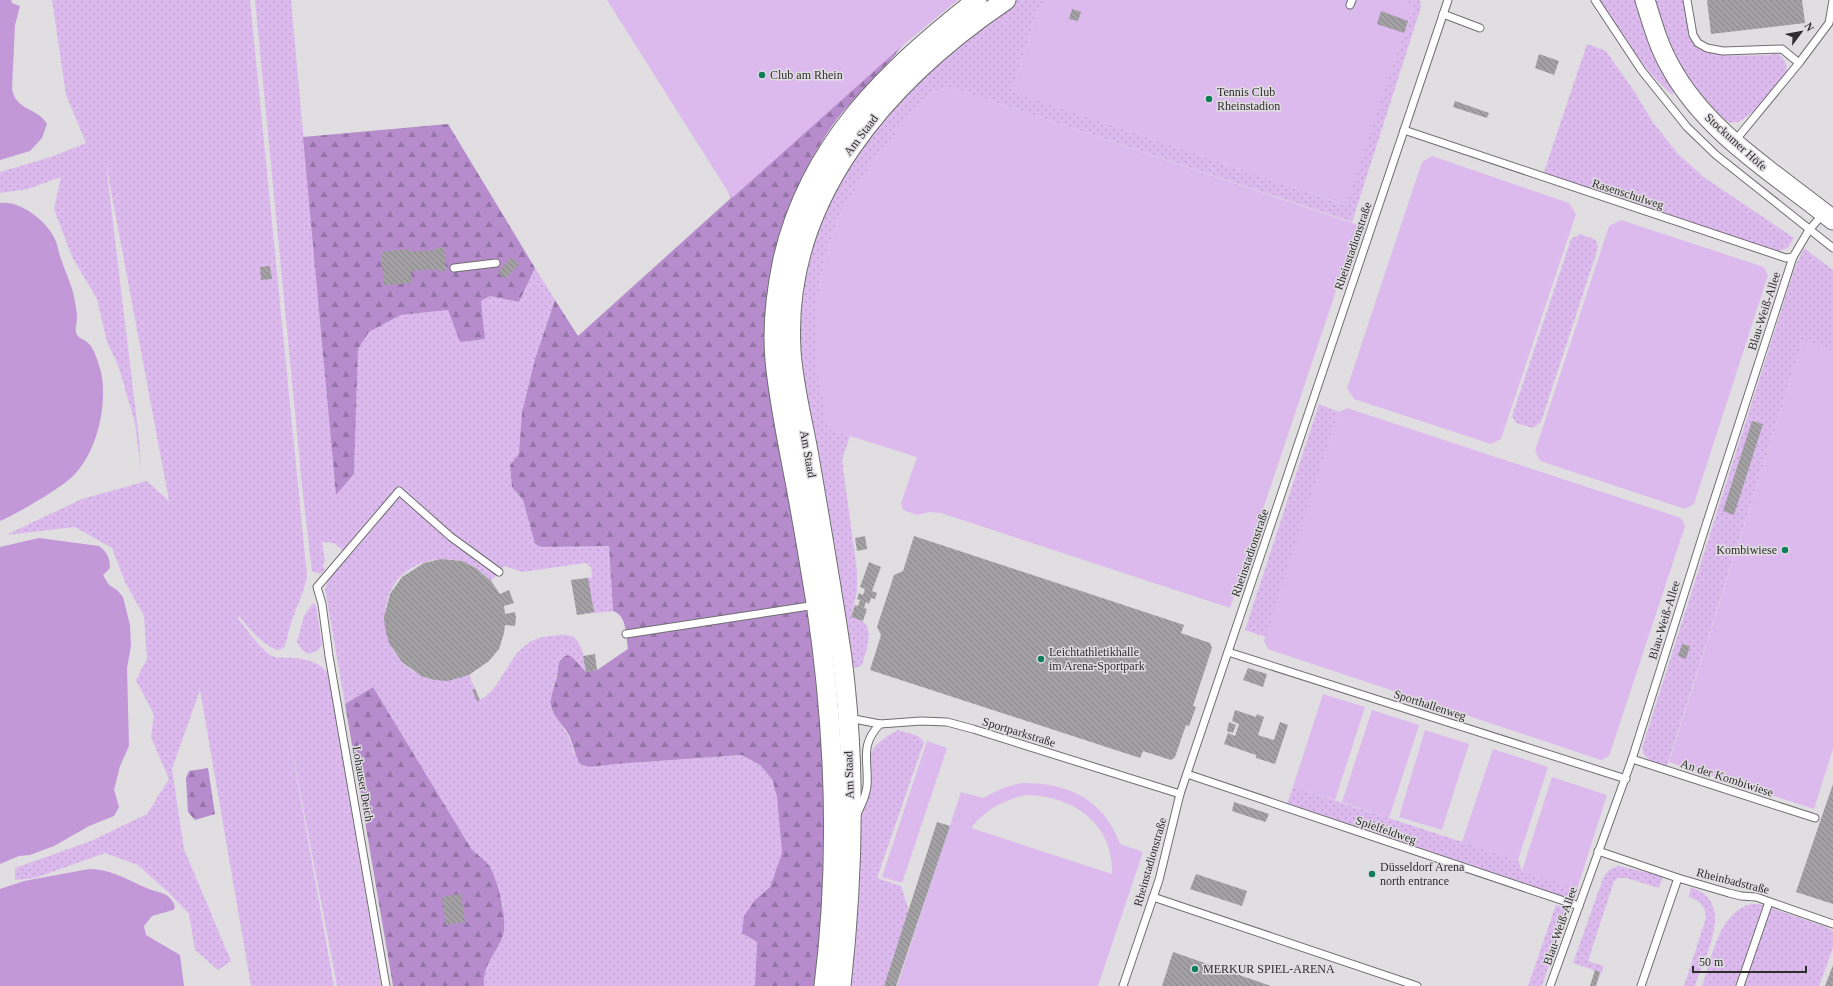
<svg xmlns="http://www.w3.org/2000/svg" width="1833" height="986" font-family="Georgia,serif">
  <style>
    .grass { fill: url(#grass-dots) }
    .forest { fill: url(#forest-firs) }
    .garden { fill: #dcbaee; fill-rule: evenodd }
    .water { fill: #c398d9 }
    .building { fill: url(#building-back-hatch) }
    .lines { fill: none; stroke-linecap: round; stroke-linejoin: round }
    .service-casing { stroke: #6f6e70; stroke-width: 9 }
    .tertiary-casing { stroke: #6f6e70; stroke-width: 21 }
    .service { stroke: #fff; stroke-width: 7 }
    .tertiary { stroke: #fff; stroke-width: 19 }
    .poi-dot { fill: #0f7d59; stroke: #e0dee1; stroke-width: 1.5 }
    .labels { text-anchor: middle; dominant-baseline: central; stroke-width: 3; stroke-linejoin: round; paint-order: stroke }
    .poi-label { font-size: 12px; fill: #2e2d2e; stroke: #e0dee1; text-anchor: start }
    .street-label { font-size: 12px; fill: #2e2d2e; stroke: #e0dee1 }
  </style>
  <defs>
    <pattern id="grass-dots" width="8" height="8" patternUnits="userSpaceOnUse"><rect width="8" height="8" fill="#dcbaee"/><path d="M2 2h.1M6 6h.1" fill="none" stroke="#bda0cc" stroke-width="1.8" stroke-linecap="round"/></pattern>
    <pattern id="forest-firs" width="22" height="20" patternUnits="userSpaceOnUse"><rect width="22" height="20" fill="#b68ccc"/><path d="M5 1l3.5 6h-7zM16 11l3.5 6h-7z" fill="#9473a6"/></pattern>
    <pattern id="building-back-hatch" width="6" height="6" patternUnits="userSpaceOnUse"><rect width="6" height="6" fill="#a3a1a4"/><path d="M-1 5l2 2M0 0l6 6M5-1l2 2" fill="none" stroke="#858486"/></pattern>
  </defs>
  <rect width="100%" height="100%" fill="#e0dee1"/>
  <g class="grass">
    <path d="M52 0H250L307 576C304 595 294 611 289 630 287 636 287 642 284 648L277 650C260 642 251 631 239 616L238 619C245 627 263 652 272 656 279 659 287 657 294 658 307 659 322 663 329 675L381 986H337L289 733 334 986H251L200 690 172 769 184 849 231 961 218 970 195 950 189 914 171 895 138 865 105 853 35 878 15 880V868L91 841 147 814 169 779 151 737 154 715 136 680 147 659 144 616 125 582 112 548 75 527 6 535 82 499 147 481 169 501 106 164 139 439 141 471 135 423 118 365 107 342 97 299 72 257 54 209 61 177 28 189 0 193V172L51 157 86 143 66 95Z"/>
    <path d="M255 0H291L336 495 354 474 358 349 369 332 401 315 448 310 485 338 481 301 490 296 519 302 535 268 555 300 535 359 522 412 520 454 510 465 512 487 523 500 535 544 542 547 609 546 613 611 577 615 571 580 592 577 591 567 586 563 522 572 504 566 491 581C476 565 457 556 434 560 350 575 382 706 469 675L480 700C503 687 507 656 530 642 537 637 551 636 560 635 583 633 583 655 586 672L573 658 563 657 560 659 551 699 552 711 569 737 574 753 589 767 616 764 742 755 760 765 772 779 777 797 782 853 770 887 755 900 757 941 755 986H484L483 975 503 936V905L489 866 472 850 373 687 345 704 325 589 330 576 347 554 334 543 322 542 325 560 323 566 325 570 320 574 312 571 303 495Z"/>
    <path d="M1016 0H1051L1038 9 1012 91 1345 205 1414 5 1402 0H1420L1421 7 1352 222 950 87 933 92 904 123 875 158 839 216 824 261 815 313 828 429 850 436 842 460 857 571V591L851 617C855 618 860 619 863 622 875 631 865 653 862 665L855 668 849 662 798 349 801 275 826 199 882 114 1005 7Z"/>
    <path d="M1600 0H1639L1674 90 1673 95C1642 71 1622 32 1600 0Z"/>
    <path d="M1654 0H1685C1687 13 1686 34 1695 45 1707 59 1753 55 1770 55L1777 53C1784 58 1787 63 1787 72L1760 107 1739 122 1731 123 1721 118 1682 71 1665 40Z"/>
    <path d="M1587 44 1606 51 1636 94 1652 121 1678 154 1705 178 1794 238 1788 248 1775 252 1543 175Z"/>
    <path d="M1580 234 1596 240 1598 248 1541 422 1533 428 1516 423 1512 416 1571 239Z"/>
    <path d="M1804 248 1833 270V351L1803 341 1667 766C1657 762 1643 761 1642 748L1795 267Z"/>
    <path d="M1319 404 1339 412 1266 637 1245 630Z"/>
    <path d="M313 603 316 605 322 645 317 651 308 654 302 650 297 642 304 616Z"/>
    <path d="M898 730 918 736 924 742 877 878 901 886 909 911 886 986H846L855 829C860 819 866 808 868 797 876 761 855 753 898 730Z"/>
    <path d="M1293 787 1518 860 1522 871 1575 888 1571 900 1287 804Z"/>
    <path d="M1618 866 1663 876 1659 888 1627 878H1618L1614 881 1588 961 1604 966 1596 986 1600 972 1573 963 1604 876 1609 870Z"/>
    <path d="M1691 887C1698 890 1706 894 1711 902 1724 923 1702 964 1695 986H1684L1706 918C1706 907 1699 900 1689 897Z"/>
    <path d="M1751 904H1759L1826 927 1833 931V948L1819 986H1702C1712 958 1718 913 1751 904Z"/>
    <path d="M1556 905 1568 909 1542 986H1528Z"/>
  </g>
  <g class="forest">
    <path d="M902 46C882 72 857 94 837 119 810 155 784 212 774 257L808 603 821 717 825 822 822 912 815 986H755L757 942 742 933 744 916 755 900 770 887 782 853 777 797 772 779 760 765 742 755 616 764 589 767 580 764C575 755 573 746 570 737 564 724 549 715 551 699 552 691 556 683 557 675 559 665 557 659 568 655L573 658 586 672 597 670 628 649C626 636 627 615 613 611L609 546 542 547 535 544 523 500 512 487 510 465 519 454 522 412 535 359 555 300 578 336 731 198 715 161Z"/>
    <path d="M448 124 535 268 519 302 490 296 481 301 485 339 460 342 448 310 401 315 369 332 358 349 354 474 336 495 303 137Z"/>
    <path d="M373 687 472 850C478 855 486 861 490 867 498 881 509 923 502 938 495 955 482 967 484 986H393L345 704Z"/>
    <path d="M208 768 215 814 195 820 188 812 186 778 189 771Z"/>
  </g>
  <g class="garden">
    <path d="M607 0H958L902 46 732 198Z"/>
    <path d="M1051 0H1402L1414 5 1346 205 1012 91 1038 9Z"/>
    <path d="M950 87 1358 225 1230 608 941 513 929 512 917 515 903 510 901 503 917 457 828 429 815 360V313L824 261 839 216 875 158 904 123 933 92Z"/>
    <path d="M1432 156 1569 203 1576 214 1501 439 1491 444 1354 399 1347 388 1422 162Z"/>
    <path d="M1621 220 1764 267 1768 275 1694 504 1685 509 1540 461 1535 451 1609 226Z"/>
    <path d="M1803 341 1833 351V749L1814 809 1669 762Z"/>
    <path d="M1347 408 1681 518 1685 526 1609 756 1601 760 1268 649 1264 641 1339 412Z"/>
    <path d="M1323 694 1365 707 1335 800 1293 787Z"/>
    <path d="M1372 710 1419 725 1389 818 1342 802Z"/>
    <path d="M1425 730 1469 744 1442 830 1399 817Z"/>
    <path d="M927 741 947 748 902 883 882 877Z"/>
    <path d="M1493 749 1548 767 1518 860 1462 842Z"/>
    <path d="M1552 777 1607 795 1577 889 1522 871Z"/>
    <path d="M1021 783C1067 782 1104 799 1120 844L1143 852 1098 986H897L961 792 983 798 1003 788ZM1025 795C1072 795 1114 823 1112 874L971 828C986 809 1002 801 1025 795Z"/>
  </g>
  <g class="water">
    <path d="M0 0H11L12 3 20 6 15 25 12 89C16 111 37 107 47 124L42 138 30 151 0 160Z"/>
    <path d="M0 203C20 200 45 220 54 237 58 244 58 252 61 259 66 274 73 287 75 302 76 307 77 313 77 318 77 323 75 327 76 332 78 339 82 338 87 342 95 348 98 363 101 372 108 404 97 454 72 477 59 489 17 514 0 521Z"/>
    <path d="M39 538 99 546C107 552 110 558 110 568L103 575 109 585 117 590 123 597 130 625 131 646 127 668 129 746 120 766 114 790 119 807 114 816 89 826 54 846 30 855 19 856 0 864V547Z"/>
    <path d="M89 869C112 869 129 881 149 889 156 892 163 892 169 897 172 900 174 903 175 908L173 910 152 916 144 926 146 935 180 955 184 986H0V889L24 881Z"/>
  </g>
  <g class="building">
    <path d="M1707 0H1802L1805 23 1711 34Z"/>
    <path d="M1072 9 1081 12 1078 21 1069 19Z"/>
    <path d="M1381 11 1408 21 1404 33 1377 24Z"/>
    <path d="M1539 54 1559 61 1554 75 1535 68Z"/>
    <path d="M1455 101 1489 113 1487 118 1453 107Z"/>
    <path d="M444 247 446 271H438V269L411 271 412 283 384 285 381 252 410 249V252L436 250V248Z"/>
    <path d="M511 257 519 264 505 279 498 272Z"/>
    <path d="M270 266 272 279 261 280 260 267Z"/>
    <path d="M1752 421 1763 424 1734 515 1723 511Z"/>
    <path d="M865 536 867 549 857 551 855 538Z"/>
    <path d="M914 536 1184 625 1181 633 1210 643 1212 648 1193 706 1196 707 1189 726 1186 725 1175 757 1171 760 1143 751 1140 758 870 670 881 635 877 627 894 575 903 571Z"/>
    <path d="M441 559 462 561 476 568 491 581 500 594 509 590 514 603 504 606 505 614 515 612 516 618 515 626 505 625 504 633 499 649 489 661 469 675 448 681 435 680 421 676 402 662 389 643 385 628 384 617 390 594 402 577 424 563Z"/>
    <path d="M869 562 881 567 872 591 877 593 875 599 871 598 869 604 866 602 864 608 867 609 863 621 851 617 855 605 858 606 860 600 857 599 859 593 863 595 865 589 860 587Z"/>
    <path d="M588 578 594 612 577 615 571 580Z"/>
    <path d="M1682 644 1690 646 1686 659 1678 656Z"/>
    <path d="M595 654 597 670 586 672 583 656Z"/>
    <path d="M1248 668 1267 674 1263 687 1243 680Z"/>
    <path d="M475 689 480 700 477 701 472 690Z"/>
    <path d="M1235 710 1256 717 1257 714 1264 717 1258 735 1274 740 1280 722 1288 725 1275 764 1256 758V755L1224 744 1228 733 1235 736 1239 724 1232 721Z"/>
    <path d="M1229 722 1236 725 1233 733 1227 731Z"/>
    <path d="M1833 784V904L1796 892Z"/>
    <path d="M1234 802 1269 814 1267 819 1265 822 1232 811Z"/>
    <path d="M937 822 950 826 896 986H884Z"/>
    <path d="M1196 874 1247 891 1242 906 1190 889Z"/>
    <path d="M461 894 465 922 446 925 442 897Z"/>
    <path d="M1173 952 1271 986H1162Z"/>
    <path d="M1833 965V986H1825Z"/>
    <path d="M1595 970 1600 972 1596 986H1590Z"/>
  </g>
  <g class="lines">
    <g class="service-casing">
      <g id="service">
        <path d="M1595 0 1642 71 1687 127 1716 155 1833 248"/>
        <path d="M1687 0 1693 35 1698 43 1707 48 1723 51 1782 49 1799 63"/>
        <path d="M1350 5 1352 0"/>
        <path d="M1443 14 1480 28"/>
        <path d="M1404 130 1786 258 1793 257 1809 230 1824 213"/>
        <path d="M1734 142 1799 63 1829 23 1833 0"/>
        <path d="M454 268 496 263"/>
        <path d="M626 634 816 605"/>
        <path d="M1228 652 1626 779"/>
        <path d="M849 718 880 724 921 721 947 722 973 729 1180 794"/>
        <path d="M1632 759 1815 818"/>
        <path d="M1187 774 1579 906"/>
        <path d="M856 816C861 806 866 797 867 786 869 760 859 746 880 724"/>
        <path d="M1598 851 1678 878 1729 893 1741 896 1756 897 1833 924"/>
        <path d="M1153 897 1417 986"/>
        <path d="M386 986 329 656 322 604 317 587 399 491 451 537 499 572"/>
        <path d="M1123 986 1159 880 1180 794 1448 0"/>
        <path d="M1550 986 1632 759 1706 525 1793 257"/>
        <path d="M1641 986 1678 878"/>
        <path d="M1740 986 1769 902"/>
      </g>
    </g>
    <g class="tertiary-casing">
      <g id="tertiary">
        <path d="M1645 0C1652 22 1658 45 1670 66 1706 133 1775 173 1833 220"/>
        <path d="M824 986C840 858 835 729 816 603 810 566 804 529 797 492 789 448 779 404 775 360 772 326 776 292 783 259 810 143 887 71 977 0"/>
        <path d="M841 986C853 878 856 767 842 658 832 589 820 520 808 451 802 418 793 384 791 350 782 198 888 80 1006 0"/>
      </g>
    </g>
    <use href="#service" class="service"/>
    <use href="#tertiary" class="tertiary"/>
  </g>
  <g class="poi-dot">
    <circle cx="762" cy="75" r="4"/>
    <circle cx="1209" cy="99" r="4"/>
    <circle cx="1785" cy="550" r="4"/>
    <circle cx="1041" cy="659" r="4"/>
    <circle cx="1372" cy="874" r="4"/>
    <circle cx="1195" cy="969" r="4"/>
  </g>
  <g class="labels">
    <g class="poi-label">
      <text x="770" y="75">Club am Rhein</text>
      <text x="1217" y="92">Tennis Club<tspan x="1217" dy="14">Rheinstadion</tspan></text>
      <text x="1777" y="550" text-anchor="end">Kombiwiese</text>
      <text x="1049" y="652">Leichtathletikhalle<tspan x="1049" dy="14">im Arena-Sportpark</tspan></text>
      <text x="1380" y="867">Düsseldorf Arena<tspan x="1380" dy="14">north entrance</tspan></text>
      <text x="1203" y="969">MERKUR SPIEL-ARENA</text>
    </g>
    <g class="street-label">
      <text transform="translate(861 135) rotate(-53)">Am Staad</text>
      <text transform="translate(1736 142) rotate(42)">Stockumer Höfe</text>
      <text transform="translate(1628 194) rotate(18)">Rasenschulweg</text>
      <text transform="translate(1353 246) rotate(-71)">Rheinstadionstraße</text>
      <text transform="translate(1764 311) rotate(-72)">Blau-Weiß-Allee</text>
      <text transform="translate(808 454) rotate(80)">Am Staad</text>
      <text transform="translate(1250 553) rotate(-71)">Rheinstadionstraße</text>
      <text transform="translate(1664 620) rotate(-73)">Blau-Weiß-Allee</text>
      <text transform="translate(1430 705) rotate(18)">Sporthallenweg</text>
      <text transform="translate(1019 732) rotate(17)">Sportparkstraße</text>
      <text transform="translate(849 775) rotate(-92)">Am Staad</text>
      <text transform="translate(1727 778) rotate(18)">An der Kombiwiese</text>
      <text transform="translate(363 784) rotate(80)">Lohauser Deich</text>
      <text transform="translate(1386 830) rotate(19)">Spielfeldweg</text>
      <text transform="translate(1150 862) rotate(-74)">Rheinstadionstraße</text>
      <text transform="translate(1733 881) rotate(14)">Rheinbadstraße</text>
      <text transform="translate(1560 926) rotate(-71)">Blau-Weiß-Allee</text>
    </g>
  </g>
  <g transform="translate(1801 32) rotate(58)" stroke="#e0dee1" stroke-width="3" paint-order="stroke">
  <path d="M0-3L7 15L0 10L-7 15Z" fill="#2e2d2e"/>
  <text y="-6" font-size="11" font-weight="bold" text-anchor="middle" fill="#2e2d2e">N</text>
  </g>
  <path d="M1693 966v6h113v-6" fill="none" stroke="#2e2d2e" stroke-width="2"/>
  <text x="1699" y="966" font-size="12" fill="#2e2d2e" stroke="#e0dee1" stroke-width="3" paint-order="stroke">50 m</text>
</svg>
